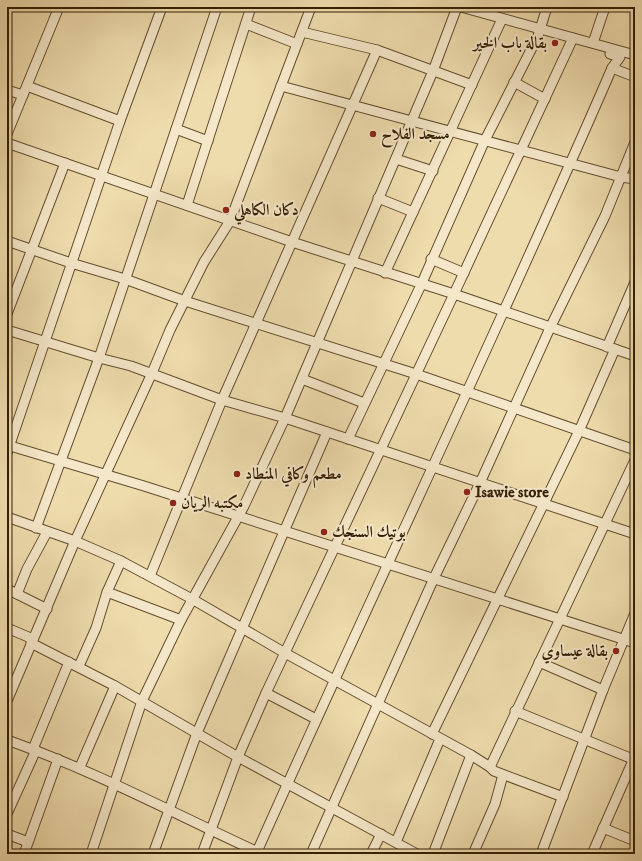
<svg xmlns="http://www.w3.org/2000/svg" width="642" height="861" font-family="'IM FELL DW Pica',Amiri,serif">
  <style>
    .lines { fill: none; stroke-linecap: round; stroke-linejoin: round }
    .minor-casing { stroke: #644e2e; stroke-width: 11 }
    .minor { stroke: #f5e8ca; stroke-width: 9 }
    .poi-dot { fill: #8f2418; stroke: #f5e8ca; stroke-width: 1.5 }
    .labels { text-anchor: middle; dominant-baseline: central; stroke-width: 4; stroke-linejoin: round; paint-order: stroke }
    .poi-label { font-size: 16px; font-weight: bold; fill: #351f04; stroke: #f5e8ca; text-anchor: start }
  </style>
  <rect width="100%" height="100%" fill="#efdcad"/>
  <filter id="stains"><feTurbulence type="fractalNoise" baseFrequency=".005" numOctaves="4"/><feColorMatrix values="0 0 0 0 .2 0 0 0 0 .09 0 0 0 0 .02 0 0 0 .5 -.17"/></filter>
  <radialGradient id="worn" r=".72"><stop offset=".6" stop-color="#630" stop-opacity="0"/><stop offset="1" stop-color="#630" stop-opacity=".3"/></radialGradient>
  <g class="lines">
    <g class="minor-casing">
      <g id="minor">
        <path d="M461 7 635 55"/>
        <path d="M246 24 297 44"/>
        <path d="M302 32 377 50 472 85"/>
        <path d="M593 43 605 7"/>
        <path d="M610 54 620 57 612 68 635 77"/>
        <path d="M514 82 545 99"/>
        <path d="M27 86 120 121"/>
        <path d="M281 86 621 177 635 179"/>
        <path d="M7 90 23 95"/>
        <path d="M176 129 208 141"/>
        <path d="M7 134 59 7"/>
        <path d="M7 143 292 242 454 294 635 356"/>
        <path d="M396 159 433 171"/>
        <path d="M378 198 413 212"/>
        <path d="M187 205 251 7"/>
        <path d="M7 241 71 263 125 279 185 301 416 374 635 450"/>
        <path d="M431 259 464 273"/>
        <path d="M385 273 502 19"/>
        <path d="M7 314 65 163"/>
        <path d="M7 330 99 358 131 366 222 400 285 418 635 534"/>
        <path d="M607 347 635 282"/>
        <path d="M302 379 364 403"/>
        <path d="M348 439 421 285 485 140 538 36 547 7"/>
        <path d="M7 445 144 486 635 643"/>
        <path d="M7 453 120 121 162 7"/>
        <path d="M7 517 75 541 121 561 192 599 285 653 471 755 490 767 494 771 563 797"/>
        <path d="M36 528 99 358 217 7"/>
        <path d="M150 576 222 400 377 50"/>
        <path d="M7 589 47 609"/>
        <path d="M107 592 181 620"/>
        <path d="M17 594 27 569 47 532"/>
        <path d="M7 628 33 639"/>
        <path d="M31 643 115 686 238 757 417 854"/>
        <path d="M539 662 603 690"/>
        <path d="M79 666 96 628 107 592 121 561"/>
        <path d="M266 693 316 719"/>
        <path d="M7 701 75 541 152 373 170 330 204 262 230 221 311 7"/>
        <path d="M515 711 635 760"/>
        <path d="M432 734 579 431 615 349"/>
        <path d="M7 740C95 771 177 815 262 854"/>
        <path d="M33 749 69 662"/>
        <path d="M80 767 115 686"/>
        <path d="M490 767 635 460"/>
        <path d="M7 814 36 750"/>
        <path d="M603 828 635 841"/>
        <path d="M7 834 28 842"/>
        <path d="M396 842 440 739"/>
        <path d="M24 854 58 759"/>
        <path d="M91 854 142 701 181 620 244 506 285 418 433 71 457 7"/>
        <path d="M153 854 197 733 327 432"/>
        <path d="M202 854 238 757 266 693 454 294 573 38"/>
        <path d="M256 854C373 591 498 332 612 68"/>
        <path d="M311 854 434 578 480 483 550 328 605 216 635 142"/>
        <path d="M371 854 381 834"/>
        <path d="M433 854 471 755"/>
        <path d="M473 854 495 804 503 775"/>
        <path d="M541 854 603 690 635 613"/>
        <path d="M592 854 635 756"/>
      </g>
    </g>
    <use href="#minor" class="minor"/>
  </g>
  <g class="poi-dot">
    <circle cx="555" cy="43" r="4"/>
    <circle cx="373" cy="134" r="4"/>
    <circle cx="226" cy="210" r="4"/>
    <circle cx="237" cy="474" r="4"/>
    <circle cx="467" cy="492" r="4"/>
    <circle cx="173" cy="503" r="4"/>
    <circle cx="324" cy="532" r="4"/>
    <circle cx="616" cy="651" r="4"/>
  </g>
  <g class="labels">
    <g class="poi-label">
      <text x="547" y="43" text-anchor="end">بقالة باب الخير</text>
      <text x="381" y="134">مسجد الفلاح</text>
      <text x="234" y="210">دكان الكاهلي</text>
      <text x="245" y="474">مطعم وكافي المنطاد</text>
      <text x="475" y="492">Isawie store</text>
      <text x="181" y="503">مكتبه الريان</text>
      <text x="332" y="532">بوتيك السنجك</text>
      <text x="608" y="651" text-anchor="end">بقالة عيساوي</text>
    </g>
  </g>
  <rect width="642" height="861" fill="none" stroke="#efdcad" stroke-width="24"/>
  <rect x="8" y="8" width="626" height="845" fill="none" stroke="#351f04" stroke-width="2"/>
  <rect x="12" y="12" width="618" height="837" fill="none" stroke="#351f04"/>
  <rect width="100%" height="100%" filter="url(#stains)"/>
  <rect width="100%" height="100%" fill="url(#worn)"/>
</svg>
